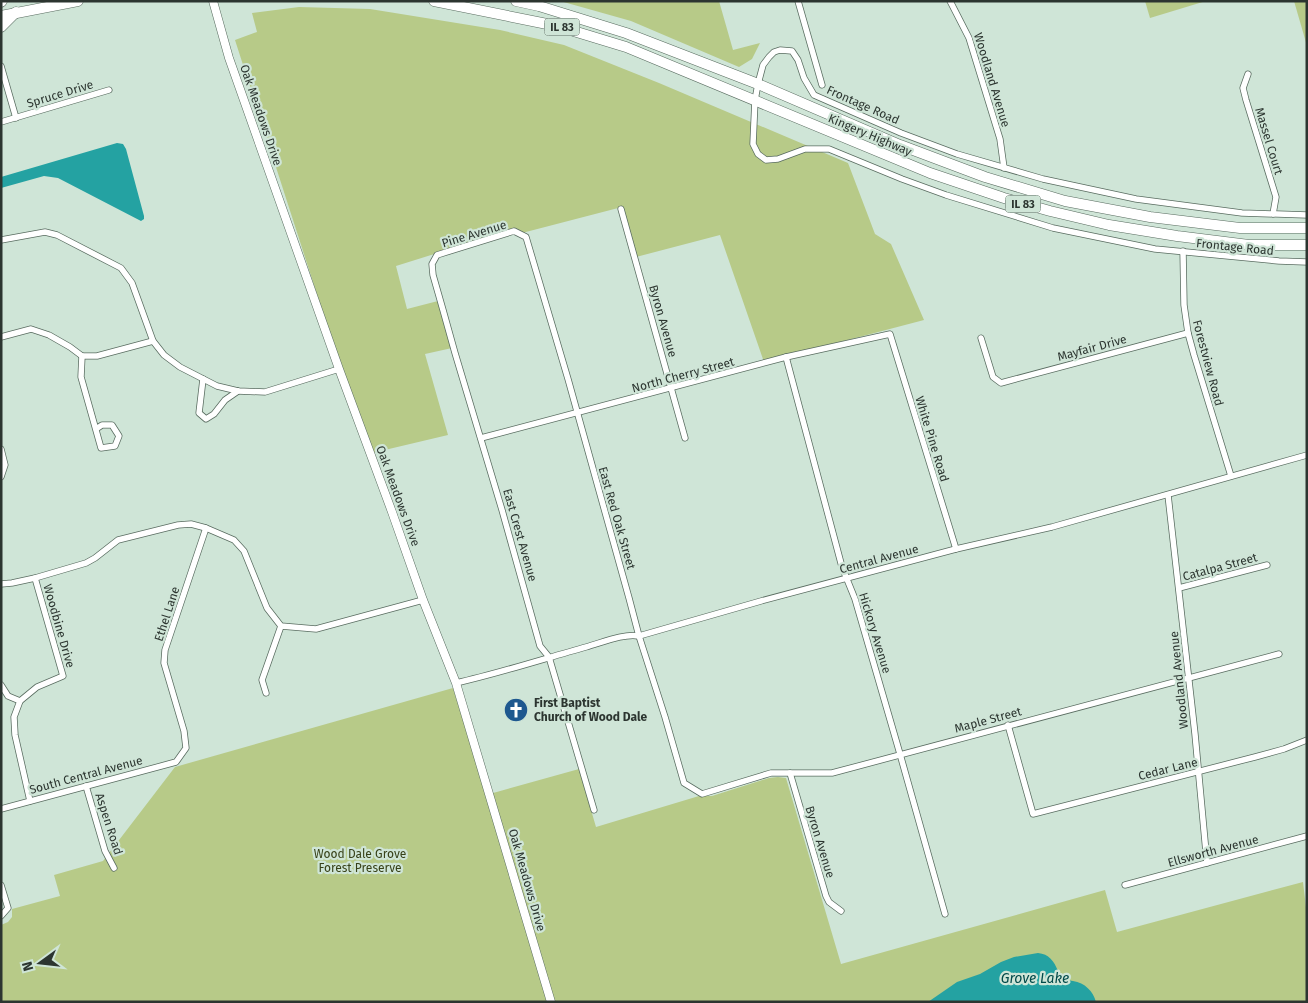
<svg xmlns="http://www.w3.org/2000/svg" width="1308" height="1003" font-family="'Fira Sans',sans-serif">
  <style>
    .green { fill: #b7ca88 }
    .water { fill: #24a2a2 }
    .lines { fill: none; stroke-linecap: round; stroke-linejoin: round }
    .street-casing { stroke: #596c60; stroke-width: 7 }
    .secondary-casing { stroke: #596c60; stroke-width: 9 }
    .highway-casing { stroke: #596c60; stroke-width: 11 }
    .street { stroke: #fff; stroke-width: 5.5 }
    .secondary { stroke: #fff; stroke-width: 8 }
    .highway { stroke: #fff; stroke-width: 10 }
    .labels { text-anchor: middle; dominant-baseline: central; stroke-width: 4.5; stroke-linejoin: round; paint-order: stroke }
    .shield { fill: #cfe5d7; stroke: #5d6a62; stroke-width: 1 }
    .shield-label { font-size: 11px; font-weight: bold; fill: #2c3530 }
    .street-label { font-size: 12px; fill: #2c3530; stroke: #cfe5d7 }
    .poi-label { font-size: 12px; font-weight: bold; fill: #2c3530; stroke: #cfe5d7; text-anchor: start }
    .park-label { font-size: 12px; fill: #374118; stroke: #cfe5d7 }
    .water-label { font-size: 14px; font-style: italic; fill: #004949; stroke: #cfe5d7 }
  </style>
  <rect width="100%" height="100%" fill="#cfe5d7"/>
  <g class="green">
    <path d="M560 1H719L733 50 760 43 752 59 739 67 631 21Z"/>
    <path d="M1145 1H1206L1150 18Z"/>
    <path d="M1294 1H1307V46Z"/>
    <path d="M299 7 370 9 500 30 564 45 659 83 848 163 875 234 891 244 924 320 764 362 720 235 636 257 622 207 522 233 514 229 396 266 407 309 438 301 452 348 425 354 448 435 372 453 323 313 235 40 257 32 252 13Z"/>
    <path d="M453 688 486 795 579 769 596 827 699 796H712L769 778 778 777 786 778 841 964 1105 890 1117 932 1303 882 1307 916V1002H1V925L8 922 12 917V909L60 896 54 875 103 861 175 767Z"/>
  </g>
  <g class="water">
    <path d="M117 143 123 144 126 149 144 216V219L141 221 58 178 44 176 1 188V177Z"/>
    <path d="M1038 953C1049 954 1054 961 1058 971 1060 974 1059 975 1062 978 1066 981 1069 980 1073 981 1085 983 1093 991 1096 1002H928L957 982 980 974 1001 962 1014 957Z"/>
  </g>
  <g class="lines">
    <g class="street-casing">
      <g id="street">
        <path d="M798 1 822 85"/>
        <path d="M950 1 969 38 1000 139 1004 168"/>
        <path d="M1 66 16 118"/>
        <path d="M1248 74 1243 88 1246 100 1276 197 1273 214"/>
        <path d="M1 122 109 90"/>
        <path d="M621 209 685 438"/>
        <path d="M1307 215 1242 213 1136 199 1043 179 957 154 901 133 814 95 804 78 798 60 792 51 780 50 774 52 769 57 763 65 758 84 755 100 753 144 758 154 766 160 778 159 805 149H829L902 179 946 195 1053 228 1155 249 1279 261 1307 262"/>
        <path d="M1 240 45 232 57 235 121 268 132 283 153 341 164 355 180 367 217 386 238 391 265 392 339 369"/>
        <path d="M1183 251 1184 305 1188 333 1194 355 1231 476"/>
        <path d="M1 337 31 329 49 335 70 347 82 356H97L153 341"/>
        <path d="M981 338 993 377 1001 383 1188 333"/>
        <path d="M82 356 81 377 101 448 115 446 119 436 112 425H102L96 429"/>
        <path d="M786 357 842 567 855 599 900 754 945 914"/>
        <path d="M203 379 199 413 206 419 214 414 225 400 238 391"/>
        <path d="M481 438 786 357 890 334 956 549"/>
        <path d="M1 449 5 465 1 477"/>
        <path d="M1168 495 1195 734 1207 863"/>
        <path d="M1 584 12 583 35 578 86 563 95 558 118 540 178 525 191 524 206 528 234 540 244 551 267 608 281 626 316 629 423 600"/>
        <path d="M1179 588 1267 565"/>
        <path d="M456 683C500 673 543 659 586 647 601 643 624 633 639 636L761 601 956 549 1052 527 1307 455"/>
        <path d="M1 685 8 696 20 701"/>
        <path d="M266 693 262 680 281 626"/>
        <path d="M1008 725 1033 814 1255 757 1284 749 1307 740"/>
        <path d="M790 773 826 896 829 902 841 911"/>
        <path d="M86 786 105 851 114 868"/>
        <path d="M30 801 15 735 14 717 20 701 37 687 63 676 35 578"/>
        <path d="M1 809 176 762 186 748 184 731 164 663 165 650 206 528"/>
        <path d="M594 810 549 657 540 646 502 510 455 353 443 310 433 275 432 264 437 255 514 231 526 237 568 379 629 598 639 636 665 717 684 783 702 794 771 773H832L1279 654"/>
        <path d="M1 885 8 908 1 916"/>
        <path d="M1125 885 1307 836"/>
      </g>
    </g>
    <g class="secondary-casing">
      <path id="secondary" d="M213 1 229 58 339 369 392 512 423 600 456 683 551 1002"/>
    </g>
    <g class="highway-casing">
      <g id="highway">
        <path d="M434 1 557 26 626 47 930 173 1004 198 1050 211 1109 225 1177 236 1249 245H1307"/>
        <path d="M516 1 539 6 626 33 758 84 900 145 985 177 1065 201 1150 217 1240 228H1307"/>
        <path d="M1 2 2 1"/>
        <path d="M1 16 78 1"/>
        <path d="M1 27 16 12"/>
      </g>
    </g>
    <use href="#street" class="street"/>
    <use href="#secondary" class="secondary"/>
    <use href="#highway" class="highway"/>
  </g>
  <defs>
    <g id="church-disc" transform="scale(1.25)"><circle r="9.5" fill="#1e588f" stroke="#cfe5d7"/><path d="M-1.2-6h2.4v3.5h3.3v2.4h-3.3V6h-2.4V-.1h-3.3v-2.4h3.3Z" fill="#fff"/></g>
  </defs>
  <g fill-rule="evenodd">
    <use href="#church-disc" x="516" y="710"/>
  </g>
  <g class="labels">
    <g class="shield">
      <rect x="544.5" y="18.5" width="35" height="17" rx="4"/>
      <rect x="1005.5" y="195.5" width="35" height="17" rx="4"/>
    </g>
    <g class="shield-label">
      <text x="562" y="27">IL 83</text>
      <text x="1023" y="204">IL 83</text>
    </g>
    <g class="street-label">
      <text transform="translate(992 80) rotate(73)">Woodland Avenue</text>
      <text transform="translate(60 94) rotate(-17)">Spruce Drive</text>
      <text transform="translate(863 105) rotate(24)">Frontage Road</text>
      <text transform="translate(261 115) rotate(71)">Oak Meadows Drive</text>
      <text transform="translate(870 135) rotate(23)">Kingery Highway</text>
      <text transform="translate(1269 141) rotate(73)">Massel Court</text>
      <text transform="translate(474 234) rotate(-17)">Pine Avenue</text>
      <text transform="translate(1235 247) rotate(6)">Frontage Road</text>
      <text transform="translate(663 321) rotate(74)">Byron Avenue</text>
      <text transform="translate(1092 348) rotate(-15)">Mayfair Drive</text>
      <text transform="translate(1208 363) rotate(75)">Forestview Road</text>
      <text transform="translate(683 375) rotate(-15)">North Cherry Street</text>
      <text transform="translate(932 439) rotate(73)">White Pine Road</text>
      <text transform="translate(398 496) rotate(70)">Oak Meadows Drive</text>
      <text transform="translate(617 518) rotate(74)">East Red Oak Street</text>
      <text transform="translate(520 535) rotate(74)">East Crest Avenue</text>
      <text transform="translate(879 559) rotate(-15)">Central Avenue</text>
      <text transform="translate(1220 567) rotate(-15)">Catalpa Street</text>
      <text transform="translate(167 614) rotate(-72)">Ethel Lane</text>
      <text transform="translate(59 626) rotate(74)">Woodbine Drive</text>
      <text transform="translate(875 633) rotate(73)">Hickory Avenue</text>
      <text transform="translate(1179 680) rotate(-96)">Woodland Avenue</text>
      <text transform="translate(988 720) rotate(-15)">Maple Street</text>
      <text transform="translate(1168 769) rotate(-14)">Cedar Lane</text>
      <text transform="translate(86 775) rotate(-15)">South Central Avenue</text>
      <text transform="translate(109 824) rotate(72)">Aspen Road</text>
      <text transform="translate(820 842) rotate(73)">Byron Avenue</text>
      <text transform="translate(1213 851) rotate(-15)">Ellsworth Avenue</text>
      <text transform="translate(527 880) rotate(74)">Oak Meadows Drive</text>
    </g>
    <g class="poi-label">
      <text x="534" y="703">First Baptist<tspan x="534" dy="14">Church of Wood Dale</tspan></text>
    </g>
    <g class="park-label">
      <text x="360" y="854">Wood Dale Grove<tspan x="360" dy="14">Forest Preserve</tspan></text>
    </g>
    <g class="water-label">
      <text x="1035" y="978">Grove Lake</text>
    </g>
  </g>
  <rect width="1308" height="1003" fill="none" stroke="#2c3530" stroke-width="5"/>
  <g transform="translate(40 963) rotate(255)" stroke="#cfe5d7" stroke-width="4" paint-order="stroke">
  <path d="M0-4L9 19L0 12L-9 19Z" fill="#2c3530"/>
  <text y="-8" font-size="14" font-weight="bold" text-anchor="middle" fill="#2c3530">N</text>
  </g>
</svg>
